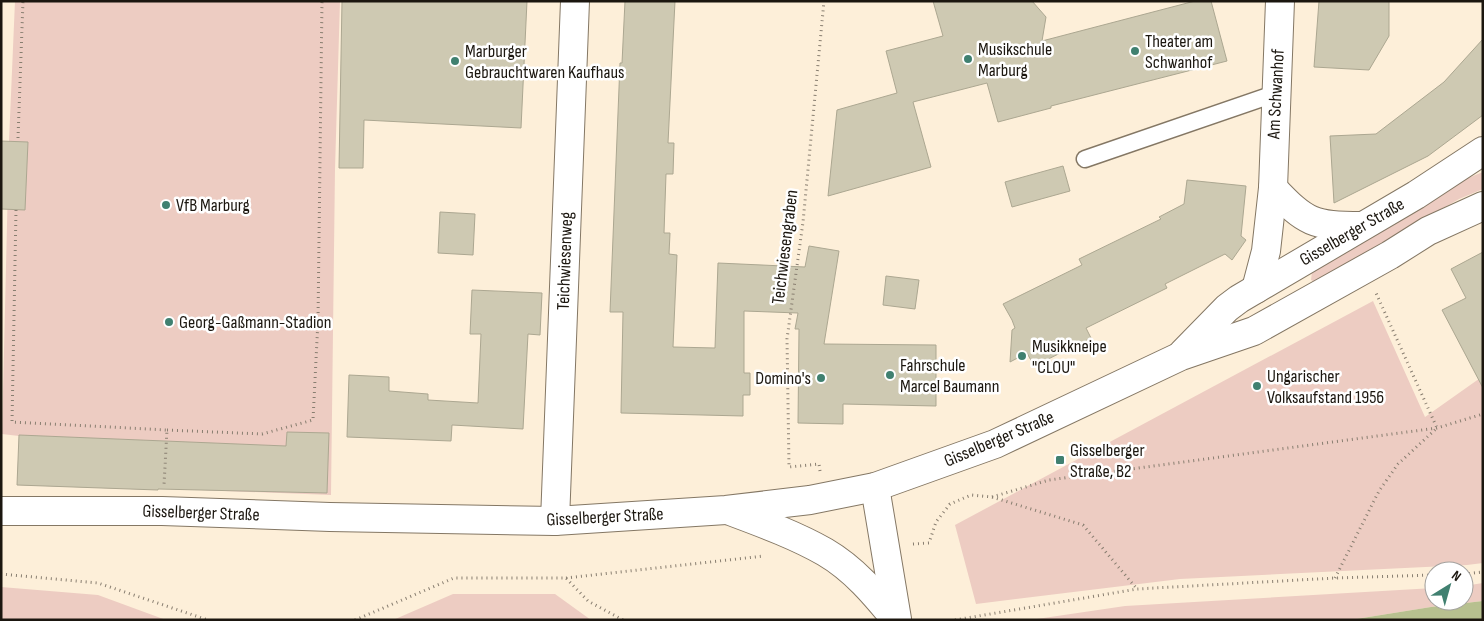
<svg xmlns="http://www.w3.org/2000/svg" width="1484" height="621" font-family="'Sofia Sans Condensed',sans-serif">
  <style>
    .green { fill: #edccc2 }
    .water { fill: #b7c08f }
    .building { fill: #cec9b2; stroke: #aca791 }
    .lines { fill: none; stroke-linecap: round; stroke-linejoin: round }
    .service-casing { stroke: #847764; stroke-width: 19 }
    .minor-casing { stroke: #847764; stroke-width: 30 }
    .secondary-casing { stroke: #847764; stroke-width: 30 }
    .path { stroke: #887e70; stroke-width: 3; stroke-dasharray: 1 4; stroke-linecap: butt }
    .service { stroke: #fff; stroke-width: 16 }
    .minor { stroke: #fff; stroke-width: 28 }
    .secondary { stroke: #fff; stroke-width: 28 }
    .poi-dot { fill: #408070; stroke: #fff; stroke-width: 2 }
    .labels { text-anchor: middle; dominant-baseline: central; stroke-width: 5; stroke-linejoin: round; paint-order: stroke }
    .poi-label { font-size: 18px; fill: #1b160f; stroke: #fff; text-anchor: start }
    .street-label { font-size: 18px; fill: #1b160f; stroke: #fff }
  </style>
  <rect width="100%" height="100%" fill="#fdefd9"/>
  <g class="green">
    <path d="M15 1H340L335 169 331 495 174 489 160 441 158 490 17 485 19 436 2 434 9 141Z"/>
    <path d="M1483 172V189L1459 199 1315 282 1311 280 1312 272 1463 180Z"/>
    <path d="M1373 301 1425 417 1483 376V563L1467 565 1180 579 976 604 955 525Z"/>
    <path d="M1483 583V601L1431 607 1350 620H1030L1125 606 1434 588V601H1464V586Z"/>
    <path d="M1 587 98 595 166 620H1Z"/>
    <path d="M453 594H555L591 620H393Z"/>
  </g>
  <path class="water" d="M1483 601V620H1350L1431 607Z"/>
  <g class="building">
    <path d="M342 1H527L521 128 364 120 363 168H339Z"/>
    <path d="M625 1H675L668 143H674L673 174H666L664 233H670L669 254 677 255 673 347 715 348 718 263 805 267 809 246 839 251 824 344 936 345V406L843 404V424L798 423 799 329H795L798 313 744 311V373H750V395H743V416L621 413 623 312H610L620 63H622Z"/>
    <path d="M933 1H1032L1046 17 1042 41 1195 1H1211L1227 61 1051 106V108L998 122 987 83 913 102 931 167 828 196 837 110 897 93 886 51 943 36Z"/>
    <path d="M1319 1H1389V36L1369 70 1314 67Z"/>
    <path d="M1483 39V115L1428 156 1334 203 1330 136 1376 134 1444 82Z"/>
    <path d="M1 141 28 142 25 210 1 209Z"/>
    <path d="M1063 166 1070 191 1012 207 1005 182Z"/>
    <path d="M1187 180 1246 186 1241 236 1246 240 1232 260 1225 254 1165 284 1167 288 1086 328 1091 338 1034 366 1027 353 1010 362 1012 330 1015 328 1012 320 1003 304 1082 265 1079 259 1161 219 1159 217 1184 204Z"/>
    <path d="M440 212 475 214 473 255 438 253Z"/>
    <path d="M1483 252V388L1442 310 1466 298 1451 269Z"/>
    <path d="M886 276 919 280 915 309 883 305Z"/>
    <path d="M472 290 542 293 540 335 528 334 523 429 452 425 451 441 347 437 349 375 389 377V391L428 394V400L478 403 481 334H470Z"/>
    <path d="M287 432 329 433 327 493 158 489V490L17 485 19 435 286 446Z"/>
  </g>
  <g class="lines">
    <g class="service-casing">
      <path id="service" d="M1085 159 1277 93"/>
    </g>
    <g class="minor-casing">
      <g id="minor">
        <path d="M1273 188C1306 223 1313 226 1362 226"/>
        <path d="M1256 289 1266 251 1273 188 1280 1"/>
        <path d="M555 521 575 1"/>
      </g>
    </g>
    <g class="secondary-casing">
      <g id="secondary">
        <path d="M1183 353 1227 308 1239 299 1416 195 1483 151"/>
        <path d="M875 487 897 619"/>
        <path d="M1 511H162L330 517 555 521 726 510 810 500 875 487 995 444 1181 356 1254 331 1390 255 1428 231 1483 206"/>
        <path d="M730 511C762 523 795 535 825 552 854 569 875 594 896 620"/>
      </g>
    </g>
    <g class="path">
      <path d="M18 138 23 1"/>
      <path d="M16 210 12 422 167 430 164 485"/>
      <path d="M167 430 262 434 313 420 318 320 322 1"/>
      <path d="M820 471 819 464 789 467 787 339 803 222 824 1"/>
      <path d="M992 497 1049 480 1437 428 1483 414"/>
      <path d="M913 544 929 543 936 522 950 504 971 495 992 497 1083 525 1137 589"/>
      <path d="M1 574 98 583 208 620"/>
      <path d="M1464 574 1483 572"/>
      <path d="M566 578 764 556"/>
      <path d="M1335 578 1379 491 1398 464 1437 428 1376 293"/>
      <path d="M355 620 454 578H566L588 601 623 620"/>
      <path d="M955 620 1137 589 1335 578 1434 575"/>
    </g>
    <use href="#service" class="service"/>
    <use href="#minor" class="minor"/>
    <use href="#secondary" class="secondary"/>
  </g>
  <g class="poi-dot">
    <circle cx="1135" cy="51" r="5"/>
    <circle cx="968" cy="59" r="5"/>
    <circle cx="455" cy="61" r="5"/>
    <circle cx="166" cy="205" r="5"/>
    <circle cx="169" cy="322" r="5"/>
    <circle cx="1022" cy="356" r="5"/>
    <circle cx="890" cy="375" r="5"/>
    <circle cx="821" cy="378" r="5"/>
    <circle cx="1257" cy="386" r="5"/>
    <rect x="1055" y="455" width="10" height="10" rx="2.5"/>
  </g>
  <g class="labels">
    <g class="poi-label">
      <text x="1145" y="41">Theater am<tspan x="1145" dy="21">Schwanhof</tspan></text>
      <text x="978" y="49">Musikschule<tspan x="978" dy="21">Marburg</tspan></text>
      <text x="465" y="51">Marburger<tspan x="465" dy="21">Gebrauchtwaren Kaufhaus</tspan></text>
      <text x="176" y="205">VfB Marburg</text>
      <text x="179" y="322">Georg-Gaßmann-Stadion</text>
      <text x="1032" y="346">Musikkneipe<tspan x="1032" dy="21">"CLOU"</tspan></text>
      <text x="900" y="365">Fahrschule<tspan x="900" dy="21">Marcel Baumann</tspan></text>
      <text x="1267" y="376">Ungarischer<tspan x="1267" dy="21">Volksaufstand 1956</tspan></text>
      <text x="811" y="378" text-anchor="end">Domino's</text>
      <text x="1070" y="450">Gisselberger<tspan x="1070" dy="21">Straße, B2</tspan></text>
    </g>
    <g class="street-label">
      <text transform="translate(1276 94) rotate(-87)">Am Schwanhof</text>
      <text transform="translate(1352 232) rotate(-30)">Gisselberger Straße</text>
      <text transform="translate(785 247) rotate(-83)">Teichwiesengraben</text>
      <text transform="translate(565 261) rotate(-88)">Teichwiesenweg</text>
      <text transform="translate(999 439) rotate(-23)">Gisselberger Straße</text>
      <text transform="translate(201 513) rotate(2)">Gisselberger Straße</text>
      <text transform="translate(605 517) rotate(-3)">Gisselberger Straße</text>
    </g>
  </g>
  <rect width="1484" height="621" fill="none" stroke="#1b160f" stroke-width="5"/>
  <g transform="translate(1449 586) rotate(37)"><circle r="24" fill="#ffffff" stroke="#a4a29f"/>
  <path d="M0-4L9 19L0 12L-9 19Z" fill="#408070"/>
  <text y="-8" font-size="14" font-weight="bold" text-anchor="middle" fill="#1b160f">N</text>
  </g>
</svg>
